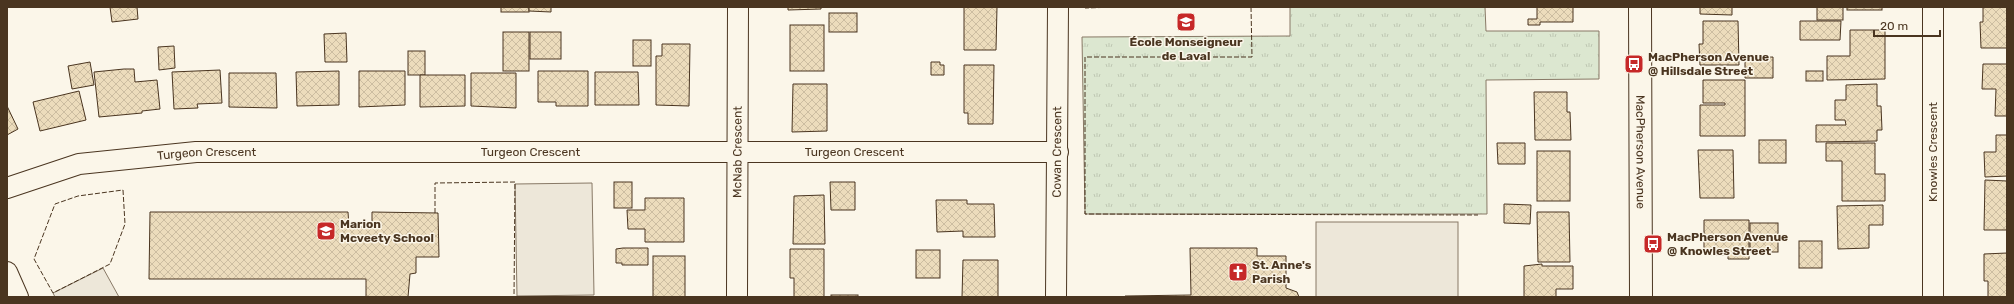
<svg xmlns="http://www.w3.org/2000/svg" width="2014" height="304" font-family="Rubik,sans-serif">
  <style>
    .grass { fill: url(#grass-tufts); stroke: #887966 }
    .parking { fill: #ede7d9; stroke: #887966 }
    .building { fill: url(#building-cross-hatch); stroke: #4a3520 }
    .lines { fill: none; stroke-linecap: round; stroke-linejoin: round }
    .street-casing { stroke: #4a3520; stroke-width: 22 }
    .secondary-casing { stroke: #4a3520; stroke-width: 24 }
    .street { stroke: #fbf6e9; stroke-width: 20 }
    .secondary { stroke: #fbf6e9; stroke-width: 22 }
    .fence { stroke: #4a3520; stroke-width: 1; stroke-dasharray: 5 2; stroke-linecap: butt }
    .labels { text-anchor: middle; dominant-baseline: central; stroke-width: 3; stroke-linejoin: round; paint-order: stroke }
    .poi-label { font-size: 12px; font-weight: bold; fill: #4a3520; stroke: #fbf6e9; text-anchor: start }
    .street-label { font-size: 12px; fill: #4a3520; stroke: #fbf6e9 }
  </style>
  <defs>
    <pattern id="grass-tufts" width="24" height="20" patternUnits="userSpaceOnUse"><rect width="24" height="20" fill="#dce7d0"/><path d="M3 7l-1-3M5 7V3M7 7l1-3M15 17l-1-3M17 17v-4M19 17l1-3" fill="none" stroke="#bec7b2"/></pattern>
    <pattern id="building-cross-hatch" width="8" height="8" patternUnits="userSpaceOnUse"><rect width="8" height="8" fill="#ecdcbc"/><path d="M0 0l8 8M0 8l8-8" fill="none" stroke="#ccbda1"/></pattern>
  </defs>
  <rect width="100%" height="100%" fill="#fbf6e9"/>
  <path class="grass" d="M1290 7H1485L1486 31H1599V79L1486 80 1487 214H1085L1082 37 1290 36Z"/>
  <g class="parking">
    <path d="M592 183 594 295 517 296 515 184Z"/>
    <rect x="1316" y="222" width="142" height="75"/>
    <path d="M103 268 119 297H55L53 293Z"/>
  </g>
  <g class="building">
    <path d="M110 7H137L138 19 112 22Z"/>
    <rect x="501" y="7" width="28" height="5"/>
    <path d="M529 7H551V12L529 11Z"/>
    <path d="M788 7H821V9L788 10Z"/>
    <path d="M964 7H997L996 50H964Z"/>
    <path d="M1537 7H1573V22H1540V25H1528V19H1537Z"/>
    <path d="M1700 7H1732V15L1700 14Z"/>
    <rect x="1817" y="7" width="26" height="13"/>
    <rect x="1847" y="7" width="35" height="3"/>
    <path d="M1983 7H2007V48H1981L1980 22H1983Z"/>
    <rect x="829" y="13" width="28" height="19"/>
    <path d="M1703 21H1738L1739 65H1700L1699 44H1703Z"/>
    <path d="M1800 21H1841L1840 40H1800Z"/>
    <rect x="790" y="25" width="34" height="46"/>
    <path d="M1850 30H1885V79L1827 80V56H1850Z"/>
    <rect x="503" y="32" width="26" height="39"/>
    <rect x="530" y="32" width="31" height="27"/>
    <path d="M346 33 347 62H325L324 34Z"/>
    <rect x="633" y="40" width="18" height="26"/>
    <path d="M662 44H690L689 106 656 105V56H662Z"/>
    <path d="M174 46 175 68 159 70 158 47Z"/>
    <rect x="408" y="51" width="17" height="24"/>
    <path d="M1773 57V78H1745V58Z"/>
    <path d="M90 62 94 85 72 89 68 66Z"/>
    <path d="M931 62H940V65H944V75H931Z"/>
    <path d="M1983 64H2007V116H1995L1996 89H1982Z"/>
    <path d="M964 65H994L993 124H968V113H964Z"/>
    <path d="M124 69H134L135 82 157 80 160 109 142 111V113L99 117 94 72Z"/>
    <path d="M220 70 222 103 197 104 198 108 174 109 172 72Z"/>
    <path d="M339 71V105L297 106 296 72Z"/>
    <path d="M359 71H405V105L359 107Z"/>
    <path d="M538 71H588V106H556V102H538Z"/>
    <rect x="1806" y="71" width="17" height="10"/>
    <path d="M595 72H638L639 105H595Z"/>
    <path d="M229 73H276L277 108 229 107Z"/>
    <path d="M471 73H516V108L471 106Z"/>
    <path d="M420 75H465V106L420 107Z"/>
    <path d="M1703 80H1745V136H1700V105H1725V103H1703Z"/>
    <path d="M793 84H827V131L792 132Z"/>
    <path d="M1877 84V106H1881L1882 130H1877V141L1816 142V125H1846L1845 120H1835V100H1846V85Z"/>
    <path d="M79 91 86 120 40 131 33 102Z"/>
    <path d="M1534 92H1567V112H1570L1571 140H1535Z"/>
    <path d="M7 106 18 129 7 135Z"/>
    <path d="M1996 135H2007V176L1985 177 1984 152H1996Z"/>
    <rect x="1759" y="140" width="27" height="23"/>
    <path d="M1497 143H1525V164H1498Z"/>
    <path d="M1826 143H1875V174H1885V201H1842V161H1826Z"/>
    <path d="M1698 150H1733L1734 198H1700Z"/>
    <rect x="1537" y="151" width="33" height="50"/>
    <path d="M1985 180 2007 181V230H1984Z"/>
    <rect x="614" y="182" width="18" height="26"/>
    <path d="M830 182H855V210H831Z"/>
    <path d="M824 195 825 244H793L794 196Z"/>
    <path d="M645 198H684V242H645V229H628L627 210H645Z"/>
    <path d="M936 200H967V204H994L995 237H963V231L937 232Z"/>
    <path d="M1504 204 1531 205 1530 224 1504 223Z"/>
    <path d="M1883 205V225H1869V248L1838 249 1837 206Z"/>
    <path d="M150 212H348L349 227H372V212L438 213 439 257H416V273L410 274 408 297H366V279H149Z"/>
    <path d="M1537 212H1569L1570 262H1538Z"/>
    <path d="M1704 220H1749V259H1728V255H1704Z"/>
    <rect x="1750" y="223" width="28" height="29"/>
    <rect x="1799" y="241" width="23" height="27"/>
    <path d="M623 248H648V265H622V263H616V249Z"/>
    <path d="M1190 248H1257V256H1286V288L1297 292 1299 297H1125V296L1191 295Z"/>
    <path d="M790 249H824V297H794V278H790Z"/>
    <rect x="916" y="250" width="24" height="28"/>
    <path d="M2007 253V297H1988V281H1984V254Z"/>
    <rect x="653" y="256" width="32" height="41"/>
    <path d="M963 260H998V297H962Z"/>
    <path d="M1542 264V266H1573V289H1556V297H1524V266Z"/>
    <rect x="831" y="295" width="27" height="2"/>
  </g>
  <g class="lines">
    <g class="street-casing">
      <g id="street">
        <path d="M1933 7V297"/>
        <path id="s1" d="M7 188 79 164 196 152H1058"/>
        <path d="M7 272 18 297"/>
        <path id="s2" d="M737 297 738 7"/>
        <path id="s3" d="M1056 297 1058 7"/>
      </g>
    </g>
    <g class="secondary-casing">
      <g id="secondary">
        <path id="s4" d="M1640 7 1641 297"/>
      </g>
    </g>
    <use href="#street" class="street"/>
    <use href="#secondary" class="secondary"/>
    <g class="fence">
      <path d="M1085 7V8L1117 7"/>
      <path d="M1251 7 1252 57H1085V214L1478 215"/>
      <path d="M123 190 125 224 110 264 53 293 34 259 55 204 78 196Z"/>
      <path d="M435 213V183L515 182 514 297"/>
    </g>
  </g>
  <defs>
    <g id="school-square" transform="scale(1)"><rect x="-9" y="-9" width="18" height="18" rx="4" fill="#c62828" stroke="#fbf6e9"/><path d="M0-5L7-2L0 1L-7-2ZM-4 1L0 2.5L4 1V4Q0 6-4 4Z" fill="#fff"/></g>
    <g id="bus-square" transform="scale(1)"><rect x="-9" y="-9" width="18" height="18" rx="4" fill="#c62828" stroke="#fbf6e9"/><path d="M-5-6H5V4H4V6H2V4H-2V6H-4V4H-5ZM-3.5-4V0h7V-4ZM-3.5 1.2v1.5H-2V1.2ZM2 1.2v1.5H3.5V1.2Z" fill="#fff"/></g>
    <g id="church-square" transform="scale(1)"><rect x="-9" y="-9" width="18" height="18" rx="4" fill="#c62828" stroke="#fbf6e9"/><path d="M-1.2-6h2.4v3.5h3.3v2.4h-3.3V6h-2.4V-.1h-3.3v-2.4h3.3Z" fill="#fff"/></g>
  </defs>
  <g fill-rule="evenodd">
    <use href="#school-square" x="1186" y="22"/>
    <use href="#bus-square" x="1634" y="64"/>
    <use href="#school-square" x="326" y="231"/>
    <use href="#bus-square" x="1653" y="244"/>
    <use href="#church-square" x="1238" y="272"/>
  </g>
  <g class="labels">
    <g class="poi-label">
      <text x="1186" y="42" text-anchor="middle">École Monseigneur<tspan x="1186" dy="14">de Laval</tspan></text>
      <text x="1648" y="57">MacPherson Avenue<tspan x="1648" dy="14">@ Hillsdale Street</tspan></text>
      <text x="340" y="224">Marion<tspan x="340" dy="14">Mcveety School</tspan></text>
      <text x="1667" y="237">MacPherson Avenue<tspan x="1667" dy="14">@ Knowles Street</tspan></text>
      <text x="1252" y="265">St. Anne's<tspan x="1252" dy="14">Parish</tspan></text>
    </g>
    <g class="street-label">
      <text stroke="none"><textPath href="#s1" startOffset="528">Turgeon Crescent</textPath></text>
      <text stroke="none"><textPath href="#s1" startOffset="852">Turgeon Crescent</textPath></text>
      <text stroke="none"><textPath href="#s2" startOffset="145">McNab Crescent</textPath></text>
      <text stroke="none"><textPath href="#s3" startOffset="145">Cowan Crescent</textPath></text>
      <text stroke="none"><textPath href="#s4" startOffset="145">MacPherson Avenue</textPath></text>
      <text transform="translate(1933 152) rotate(-90)">Knowles Crescent</text>
      <text stroke="none"><textPath href="#s1" startOffset="204">Turgeon Crescent</textPath></text>
    </g>
  </g>
  <rect width="2014" height="304" fill="none" stroke="#4a3520" stroke-width="16"/>
  <path d="M1874 30v6h66v-6" fill="none" stroke="#4a3520" stroke-width="2"/>
  <text x="1880" y="30" font-size="12" fill="#4a3520" stroke="#fbf6e9" stroke-width="3" paint-order="stroke">20 m</text>
</svg>
